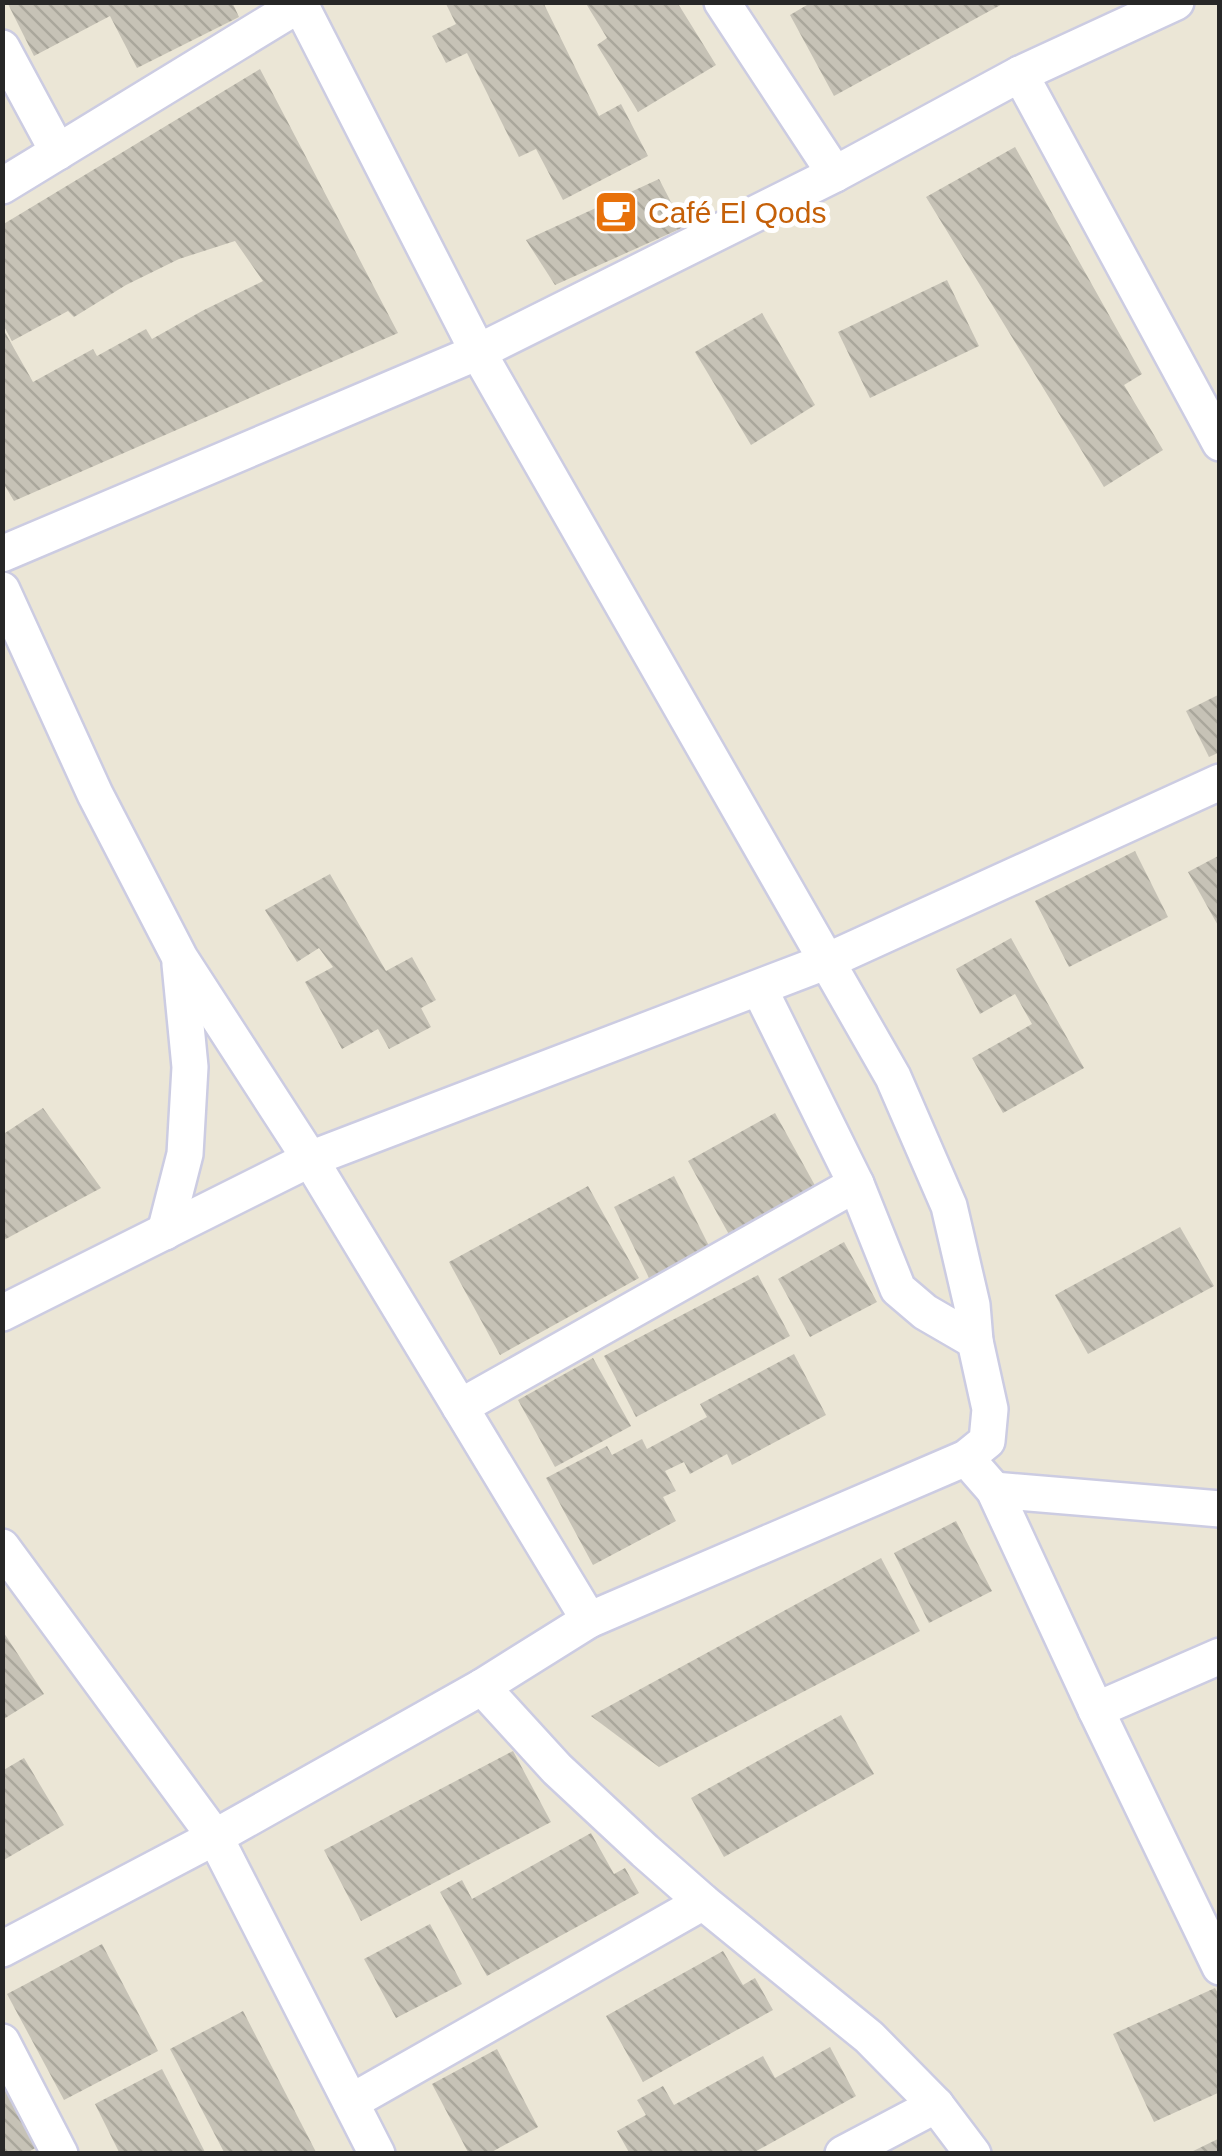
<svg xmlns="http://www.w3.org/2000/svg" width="1222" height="2156" font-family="Arial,sans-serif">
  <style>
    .building { fill: url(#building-back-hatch) }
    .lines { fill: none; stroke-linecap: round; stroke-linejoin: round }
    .street-casing { stroke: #cccce2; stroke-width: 40 }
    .street { stroke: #fff; stroke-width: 35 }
    .labels { text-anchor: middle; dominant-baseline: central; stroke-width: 10; stroke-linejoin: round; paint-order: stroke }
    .food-label { font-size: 30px; fill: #c56008; stroke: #fff; text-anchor: start }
  </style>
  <defs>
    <pattern id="building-back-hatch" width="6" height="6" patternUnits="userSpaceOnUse" patternTransform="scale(2.5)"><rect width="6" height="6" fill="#c6c2b6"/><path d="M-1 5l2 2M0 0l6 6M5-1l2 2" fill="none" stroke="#aaa79c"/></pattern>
  </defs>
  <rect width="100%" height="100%" fill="#ebe6d6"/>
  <g class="building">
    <path d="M7 2H232L239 17 137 68 110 16 34 56Z"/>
    <path d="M445 2H543L599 116 621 104 648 156 563 200 536 149 519 157 467 53 446 63 432 36 456 24Z"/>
    <path d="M585 2H677L716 65 638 112 597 45 607 38Z"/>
    <path d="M812 2H1006L834 96 790 15Z"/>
    <path d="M260 69 398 333 14 501 2 481V327L33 382 93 349 97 356 146 329 152 339 202 311 263 281 235 241 179 259 126 285 74 317 68 311 12 341 2 323V225Z"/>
    <path d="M1015 147 1142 374 1124 385 1163 450 1104 487 926 197Z"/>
    <path d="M659 179 684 227 555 285 526 240Z"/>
    <path d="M947 280 979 346 870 398 838 332Z"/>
    <path d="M762 313 815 405 751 445 695 352Z"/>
    <path d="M1220 694V752L1209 757 1186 711Z"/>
    <path d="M1135 851 1168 917 1069 967 1035 901Z"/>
    <path d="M1220 855V929L1188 872Z"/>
    <path d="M330 874 386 971 412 957 436 1000 421 1008 431 1027 389 1049 378 1029 342 1049 305 982 333 967 319 948 297 962 265 910Z"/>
    <path d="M1011 938 1084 1068 1003 1113 972 1058 1032 1024 1015 994 980 1014 956 969Z"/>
    <path d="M43 1108 101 1188 2 1241V1135Z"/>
    <path d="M775 1113 823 1200 736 1247 688 1161Z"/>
    <path d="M674 1176 712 1252 651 1282 614 1207Z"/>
    <path d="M588 1186 639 1278 500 1355 449 1262Z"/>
    <path d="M1180 1227 1214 1286 1088 1354 1055 1295Z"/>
    <path d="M844 1242 877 1302 810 1337 778 1279Z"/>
    <path d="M758 1275 790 1336 636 1417 604 1356Z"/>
    <path d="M794 1354 826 1415 732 1465 727 1454 690 1474 684 1462 665 1471 676 1491 663 1497 676 1521 593 1565 546 1478 607 1446 612 1455 642 1439 647 1449 707 1417 700 1404Z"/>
    <path d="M593 1358 631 1426 555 1467 518 1400Z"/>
    <path d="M956 1521 992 1591 929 1623 894 1553Z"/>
    <path d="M881 1558 920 1631 659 1767 591 1716Z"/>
    <path d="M2 1630 44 1694 2 1720Z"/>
    <path d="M841 1715 874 1774 724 1857 691 1798Z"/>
    <path d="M513 1751 551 1822 361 1921 324 1850Z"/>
    <path d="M24 1758 64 1825 2 1861V1771Z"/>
    <path d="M591 1833 614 1874 625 1868 639 1893 487 1976 440 1892 462 1880 472 1899Z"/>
    <path d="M430 1924 462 1984 396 2018 364 1959Z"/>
    <path d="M102 1944 158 2051 64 2100 7 1994Z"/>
    <path d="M723 1951 743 1985 755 1978 773 2010 643 2082 606 2016Z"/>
    <path d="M1215 1988 1220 1997V2092L1154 2122 1113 2034Z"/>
    <path d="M243 2011 317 2154H225L170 2049Z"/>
    <path d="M830 2047 856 2096 751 2154H630L617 2131 646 2115 637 2100 663 2086 674 2105 763 2056 775 2078Z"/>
    <path d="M497 2049 538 2127 488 2154H469L432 2084Z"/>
    <path d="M162 2069 206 2154H120L95 2104Z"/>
    <path d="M2 2082 37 2147 25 2154H2Z"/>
    <path d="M1220 2138V2154H1187Z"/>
  </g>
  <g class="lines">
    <g class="street-casing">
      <g id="street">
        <path d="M722 2 835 174"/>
        <path d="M2 48 58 152"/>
        <path d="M1020 74 1220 443"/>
        <path d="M2 186 300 4"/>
        <path d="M2 554 478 352 835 174 1020 74 1176 2"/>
        <path d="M2 590 95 794 180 958 310 1159 589 1620"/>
        <path d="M759 988 856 1184 898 1289 925 1312 975 1341"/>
        <path d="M165 1232 185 1154 190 1067 180 964"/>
        <path d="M2 1313 310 1159 825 962 1220 782"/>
        <path d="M460 1407 856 1184"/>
        <path d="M966 1458 994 1490 1096 1710 1220 1967"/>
        <path d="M994 1490 1220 1509"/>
        <path d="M2 1547 215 1837 377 2154"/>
        <path d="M482 1687 557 1769 645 1851 703 1902 869 2037 936 2105 973 2154"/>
        <path d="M1096 1710 1220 1656"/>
        <path d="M2 1949 215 1837 482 1687 589 1620 966 1458 987 1441 990 1409 975 1341 972 1305 949 1206 893 1077 478 352 299 2"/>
        <path d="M2 2042 60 2154"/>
        <path d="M351 2102 703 1902"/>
        <path d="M843 2154 936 2105"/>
      </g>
    </g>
    <use href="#street" class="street"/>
  </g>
  <defs>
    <g id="cafe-square" transform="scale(2.25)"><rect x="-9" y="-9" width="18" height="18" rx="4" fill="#e8710a" stroke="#fff"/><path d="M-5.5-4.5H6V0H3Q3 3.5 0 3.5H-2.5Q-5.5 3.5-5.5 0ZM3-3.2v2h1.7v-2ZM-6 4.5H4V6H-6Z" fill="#fff"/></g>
  </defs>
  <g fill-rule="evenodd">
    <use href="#cafe-square" x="616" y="212"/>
  </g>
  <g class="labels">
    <g class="food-label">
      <text x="648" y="212">Café El Qods</text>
    </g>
  </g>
  <rect width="1222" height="2156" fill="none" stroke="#272727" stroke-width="10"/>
</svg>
